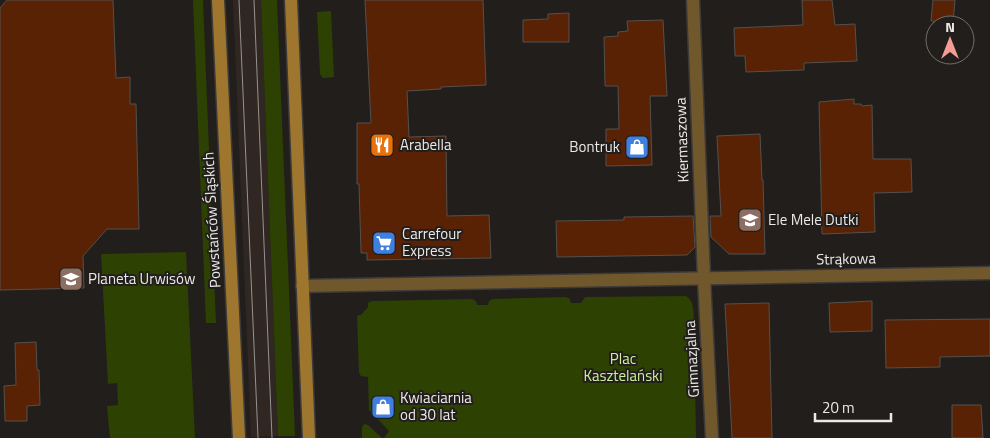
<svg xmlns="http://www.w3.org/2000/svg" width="990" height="438" viewBox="0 0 990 438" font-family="'Titillium Web',sans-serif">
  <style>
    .built { fill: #302723 }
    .green { fill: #2d4103 }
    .building { fill: #592204; stroke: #54504e }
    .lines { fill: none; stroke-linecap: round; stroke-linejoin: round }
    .minor-casing { stroke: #3d3a39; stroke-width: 15 }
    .tertiary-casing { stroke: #3d3a39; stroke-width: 15 }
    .secondary-casing { stroke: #3d3a39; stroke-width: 15 }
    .minor { stroke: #70572c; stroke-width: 12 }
    .tertiary { stroke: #70572c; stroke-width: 12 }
    .secondary { stroke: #9e762d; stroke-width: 12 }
    .tram { stroke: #959291; stroke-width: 1 }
    .labels { text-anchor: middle; stroke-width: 4; stroke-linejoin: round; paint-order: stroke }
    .street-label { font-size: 15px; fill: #ebe9e8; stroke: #211e1c }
    .poi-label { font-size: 15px; fill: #ebe9e8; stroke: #211e1c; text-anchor: start }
    .park-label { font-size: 15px; fill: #cbf098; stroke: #211e1c }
  </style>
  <rect width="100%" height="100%" fill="#211e1c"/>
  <path class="built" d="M233,0H261L278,436L251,437Z"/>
  <path class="green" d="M193,0H203L216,323H206Z
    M261,0H277L295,436H278Z
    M331,11L334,77L323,78L320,74L317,12Z
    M186,252L195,438H110L107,406L118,405L117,383L108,384L101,254Z
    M686,296C694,301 693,310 694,319L696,438H384L389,431L369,410L368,377L361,376L359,373L357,317L358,315H361L368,307V303L372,301L472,299L476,301L477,305H488L489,301L493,299L566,297L570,299L571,303H581L585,297Z
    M364,424L368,425L382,438H362V427Z"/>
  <path class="building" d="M7,0H113L116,78L130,77V104H136L139,229H107L83,256L84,288L0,290V8Z
    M365,0H483L486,85L441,87V89L407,91L409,137L446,136L447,216L489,215L491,258L367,260V253H361L359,184H357V123H371Z
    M802,0H832L835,25L855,24L857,61L804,63V70L746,72L745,56H735L734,28L803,25Z
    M933,0H955L953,23L931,21Z
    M569,13V42H523V20L548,19V14Z
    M663,20L667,96H650L652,165L606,166V129H619L618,86H605L604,37L618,36V32L628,31L627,21Z
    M854,99V104H861L862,106L872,105L873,159H911L912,192L874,193L875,232L822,234L819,102Z
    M760,134L762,180H763L765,254H729L711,237L710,216H721L717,136Z
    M693,216L695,247L687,255L557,257L556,221L624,220V217Z
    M872,301V331L830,332L829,303Z
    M769,303L772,438H732L725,304Z
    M990,319V356L940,357V367L886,368L885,320Z
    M36,342L37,370H39L40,405L27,406V421H5L4,386L16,385L15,343Z
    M952,405H981L983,438H952Z"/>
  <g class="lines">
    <g class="minor-casing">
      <path id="minor" d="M693,0L704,278L712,438"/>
    </g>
    <g class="tertiary-casing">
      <path id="tertiary" d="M302,286L990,273"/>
    </g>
    <g class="secondary-casing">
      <path id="secondary" d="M218,0L239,438
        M291,0L309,438"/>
    </g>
    <use href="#minor" class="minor"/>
    <use href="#tertiary" class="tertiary"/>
    <use href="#secondary" class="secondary"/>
    <path class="tram" d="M239,0L258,438
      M254,0L272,438"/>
  </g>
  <defs>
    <g id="restaurant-square" transform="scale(1.25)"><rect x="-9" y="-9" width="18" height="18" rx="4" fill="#e8710a" stroke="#211e1c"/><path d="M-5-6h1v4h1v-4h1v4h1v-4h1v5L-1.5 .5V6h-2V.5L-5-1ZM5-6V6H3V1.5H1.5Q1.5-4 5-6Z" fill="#fff"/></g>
    <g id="shop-square" transform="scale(1.25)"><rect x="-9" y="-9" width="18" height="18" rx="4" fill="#3f7fe0" stroke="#211e1c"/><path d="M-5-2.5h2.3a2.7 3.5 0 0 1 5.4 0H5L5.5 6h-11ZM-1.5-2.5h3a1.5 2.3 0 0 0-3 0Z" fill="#fff"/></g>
    <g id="school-square" transform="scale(1.25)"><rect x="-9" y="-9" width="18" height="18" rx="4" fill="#8d6e63" stroke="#211e1c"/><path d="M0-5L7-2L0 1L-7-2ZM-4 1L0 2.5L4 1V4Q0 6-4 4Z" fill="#fff"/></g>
    <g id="supermarket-square" transform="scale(1.25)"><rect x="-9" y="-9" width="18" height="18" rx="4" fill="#3f7fe0" stroke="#211e1c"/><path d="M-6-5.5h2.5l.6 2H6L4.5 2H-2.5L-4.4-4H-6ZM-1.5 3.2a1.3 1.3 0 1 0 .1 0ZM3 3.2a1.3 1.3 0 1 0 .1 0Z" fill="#fff"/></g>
  </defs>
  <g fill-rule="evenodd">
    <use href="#restaurant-square" x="382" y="145"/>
    <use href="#shop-square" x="637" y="147"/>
    <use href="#school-square" x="750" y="220"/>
    <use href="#supermarket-square" x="384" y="243"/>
    <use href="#school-square" x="71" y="279"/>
    <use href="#shop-square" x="383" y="407"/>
  </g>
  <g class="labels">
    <g class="street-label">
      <text transform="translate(682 140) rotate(-92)" y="5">Kiermaszowa</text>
      <text transform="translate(212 220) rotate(-93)" y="5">Powstańców Śląskich</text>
      <text transform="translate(846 259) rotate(-1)" y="5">Strąkowa</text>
      <text transform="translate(692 359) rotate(-93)" y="5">Gimnazjalna</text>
    </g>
    <g class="poi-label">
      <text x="400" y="150">Arabella</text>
      <text x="620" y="152" text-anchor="end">Bontruk</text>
      <text x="768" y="225">Ele Mele Dutki</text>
      <text x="402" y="239">Carrefour<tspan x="402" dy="17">Express</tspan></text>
      <text x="88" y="284">Planeta Urwisów</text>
      <text x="400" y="403">Kwiaciarnia<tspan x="400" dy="17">od 30 lat</tspan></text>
    </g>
    <g class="park-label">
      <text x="623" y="364">Plac<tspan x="623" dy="17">Kasztelański</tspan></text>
    </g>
  </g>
  <g transform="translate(950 40)"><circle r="24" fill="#211e1c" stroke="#726f6e"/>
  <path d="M0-4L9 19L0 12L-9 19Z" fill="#f59c95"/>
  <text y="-8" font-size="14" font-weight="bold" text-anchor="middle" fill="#ebe9e8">N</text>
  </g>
  <path d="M815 413v8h76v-8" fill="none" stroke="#ebe9e8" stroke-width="2.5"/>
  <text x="822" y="413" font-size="15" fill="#ebe9e8" stroke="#211e1c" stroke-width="4" paint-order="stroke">20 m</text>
</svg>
